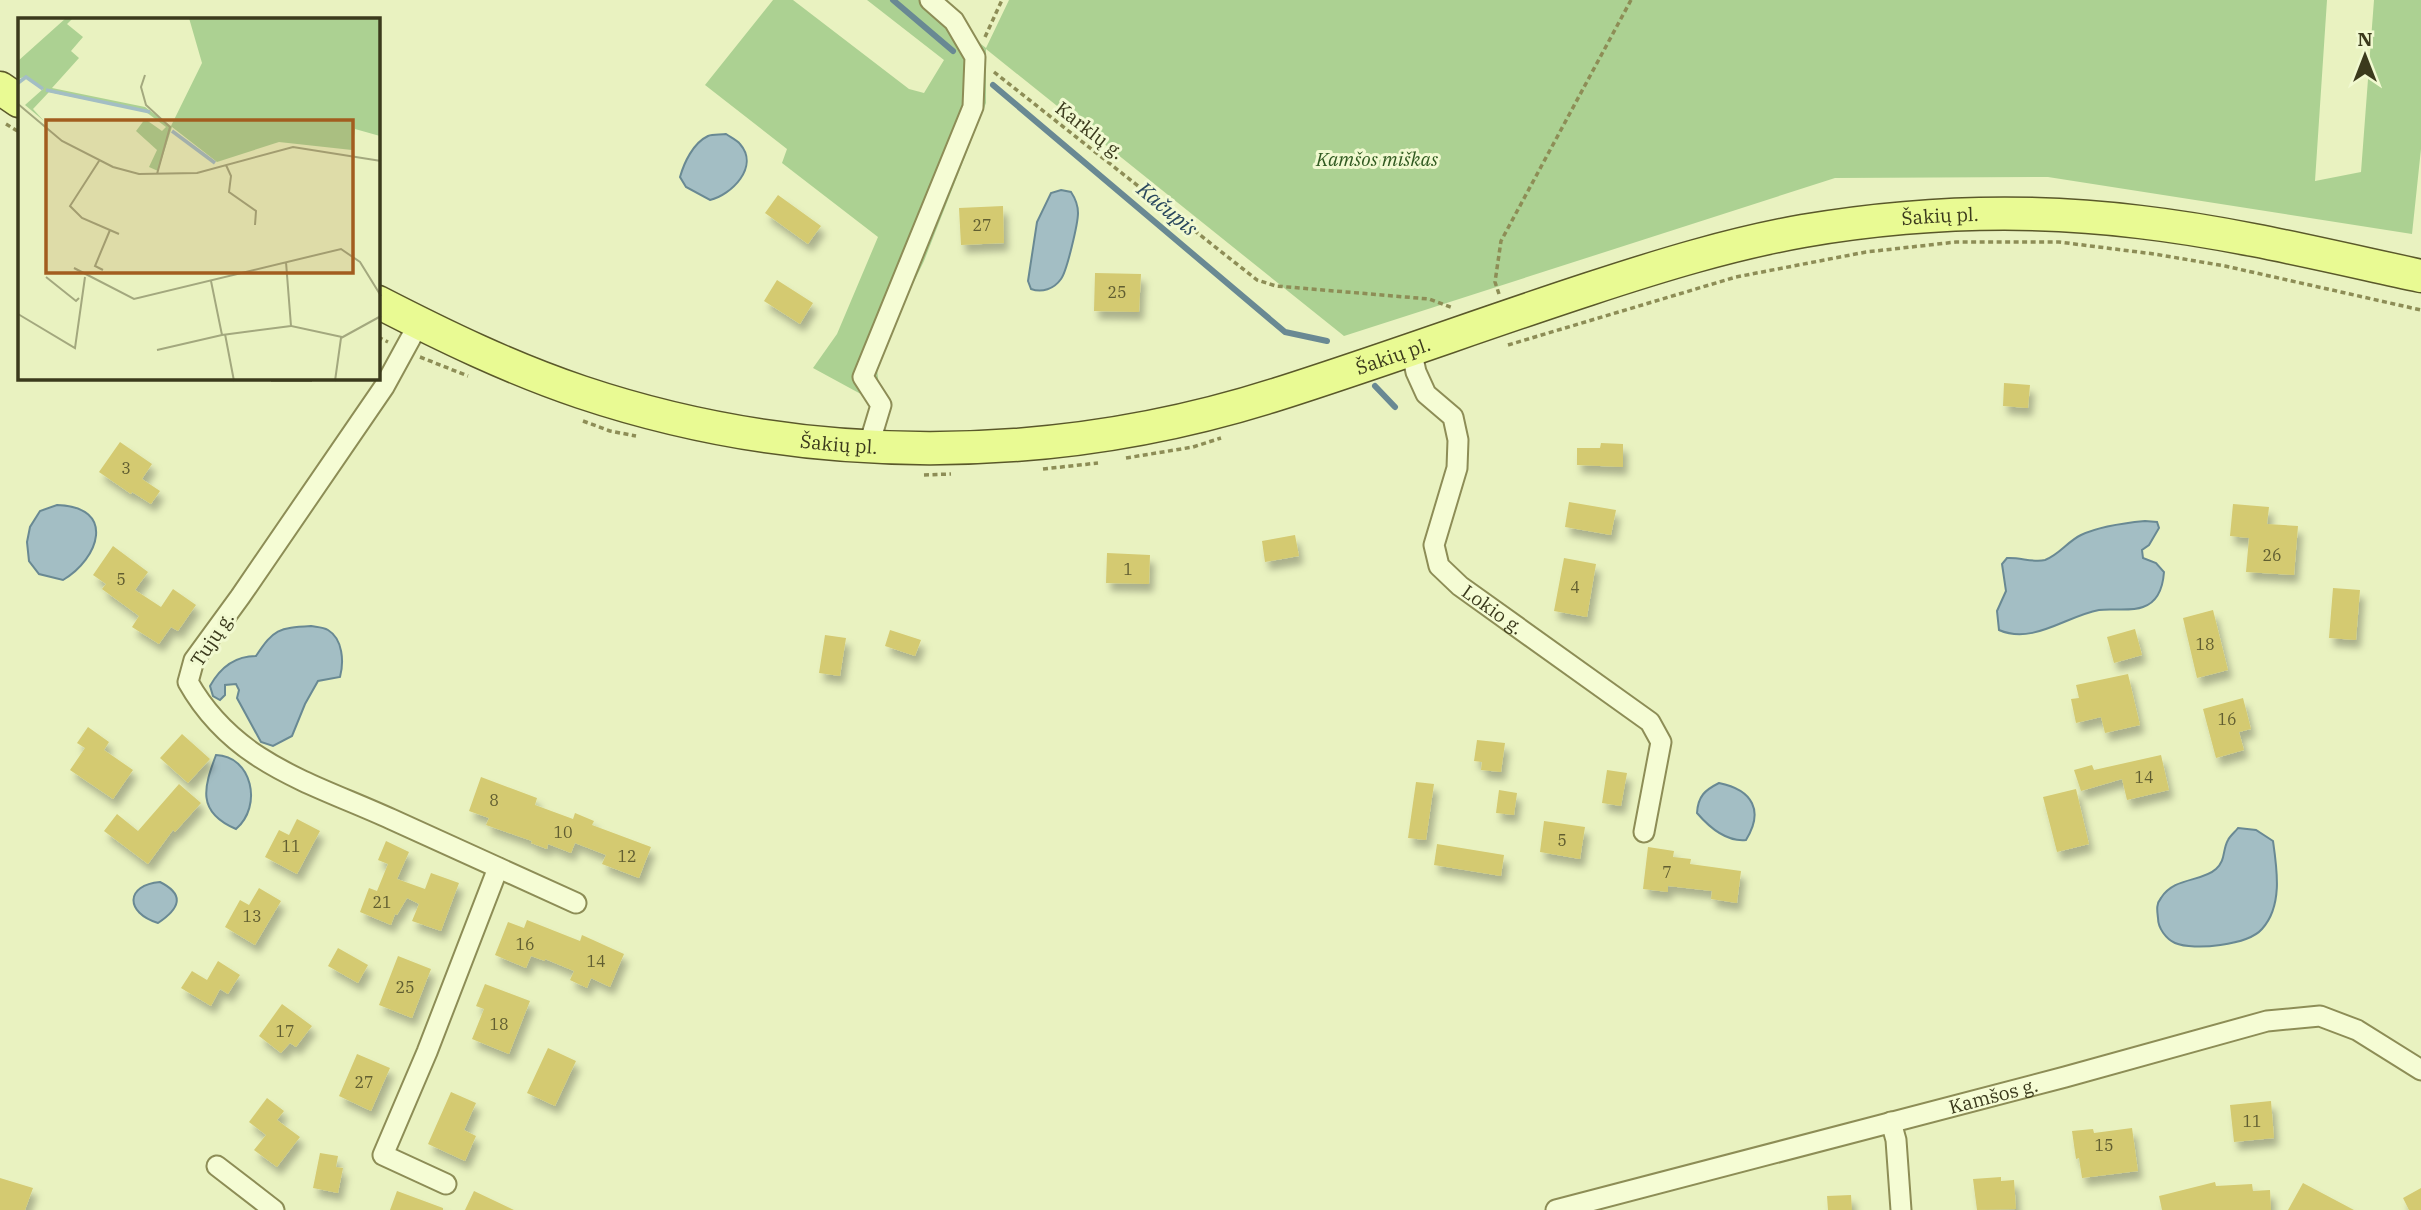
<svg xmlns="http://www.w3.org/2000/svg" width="2421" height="1210" viewBox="0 0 2421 1210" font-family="'IBM Plex Serif',serif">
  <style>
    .green { fill: #acd192 }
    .water { fill: #a3bec4; stroke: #698993; stroke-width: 2 }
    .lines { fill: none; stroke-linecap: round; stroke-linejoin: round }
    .stream { stroke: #698993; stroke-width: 6 }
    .building { fill: #d4ca71; filter: url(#shadow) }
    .street-casing { stroke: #8d8d56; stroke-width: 23 }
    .primary-casing { stroke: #5a582a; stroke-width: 35 }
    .path { stroke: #8d8d56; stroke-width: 3.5; stroke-dasharray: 5 3.5; stroke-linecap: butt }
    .street { stroke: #f5fcd4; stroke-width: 19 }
    .primary { stroke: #e9fa93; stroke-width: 32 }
    .labels { text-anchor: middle; stroke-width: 6; stroke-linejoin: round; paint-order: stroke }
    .number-label { font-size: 16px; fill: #615e31 }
    .street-label { font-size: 19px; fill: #3b3a1c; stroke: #f1f9d0 }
    .park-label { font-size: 19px; font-style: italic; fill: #305a20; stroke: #f1f9d0 }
    .water-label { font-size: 21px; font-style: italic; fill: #29475d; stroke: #f1f9d0 }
    .inset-river { fill: none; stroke: #a3bec4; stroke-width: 3.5 }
    .inset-road { fill: none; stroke: #a3a87e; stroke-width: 2 }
    .view { fill: #a25d1f; fill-opacity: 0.15; stroke: #a25d1f; stroke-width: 3.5 }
    .inset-edge { fill: none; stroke: #3b3a1c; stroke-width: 3.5 }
  </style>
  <defs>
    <filter id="shadow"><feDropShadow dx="4.5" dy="8" stdDeviation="3.5" flood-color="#0004"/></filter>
  </defs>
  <rect width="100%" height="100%" fill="#e9f2c0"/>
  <path class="green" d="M773,0H793L909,89L924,93L944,60L867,0H925L986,48L1009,0H2327L2315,181L2361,172L2374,0H2421V149L2412,234L2048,177L1835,178L1344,336L986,49V103L924,261L876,360L881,405L813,368L837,334L878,237L782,163L787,149L705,85Z"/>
  <path class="water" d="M726,134C730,137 737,140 740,144C760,167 731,195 710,200L686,187L680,177C684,163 693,143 708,136C713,134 721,135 726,134Z
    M1061,190L1071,192C1075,198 1078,205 1078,213C1078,223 1067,271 1061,279C1054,289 1042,293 1031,289L1028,281L1037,222L1051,193Z
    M57,505C117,507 99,559 63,580L39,574L29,561L27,542L30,527L40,511Z
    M2145,521L2157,522L2159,528L2149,545L2142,550L2143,558L2156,563L2164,572C2163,586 2158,602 2143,607C2130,612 2112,608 2099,610C2066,616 2033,645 1999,630L1997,611L2006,591L2002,564L2007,558C2020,557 2033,563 2045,560C2059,555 2068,541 2081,535C2100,526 2124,523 2145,521Z
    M311,626C315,627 323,627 328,630C343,639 344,662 340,677L318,681L305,704L292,736L273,746L261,742L237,698L239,690L236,684L225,685V695L220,700L213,696L210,686C220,668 235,656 256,656C274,629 278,628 311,626Z
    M216,755C252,756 263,806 236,829C196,812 204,787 216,755Z
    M1719,783C1753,790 1764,811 1746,840C1726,842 1709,827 1697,813C1698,796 1705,790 1719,783Z
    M2238,828L2256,830L2273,841C2277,869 2283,906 2262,929C2248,945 2194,951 2175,943C2166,939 2158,928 2158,918C2157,910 2156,904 2161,898C2174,877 2202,882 2216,869C2226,860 2222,851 2228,840C2230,836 2235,832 2238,828Z
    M160,882C186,895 179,909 158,923C125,913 125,885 160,882Z"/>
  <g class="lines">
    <path class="stream" d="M893,0L953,51
      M993,85L1285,332L1327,341
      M1375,386L1395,407"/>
  </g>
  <path class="building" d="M778,195L821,226L808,244L765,213Z
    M1003,206L1004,243L961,245L959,208Z
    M1095,273L1141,274L1139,312L1094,311Z
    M777,280L813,303L800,324L764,301Z
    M2004,383L2030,385L2028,408L2003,406Z
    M120,442L152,464L142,479L160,491L151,504L132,492L131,494L99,472Z
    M1601,443L1623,444V467L1577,465V448H1600Z
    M1569,502L1616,510L1611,535L1565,527Z
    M2233,504L2269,507L2267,524L2298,526L2294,575L2246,572L2249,538L2230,536Z
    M1295,535L1299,556L1265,562L1262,541Z
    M113,546L148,572L135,590L161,607L173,589L196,605L178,631L171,627L159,644L132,627L139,616L102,589L106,584L93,575Z
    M1107,553L1150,555L1149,584L1106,583Z
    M1564,558L1596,564L1587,617L1554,611Z
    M2333,588L2360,590L2356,640L2329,638Z
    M2213,610L2228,670L2197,678L2183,618Z
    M2135,629L2142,655L2114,663L2107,637Z
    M890,630L921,640L915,656L885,646Z
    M825,635L846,638L840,676L819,673Z
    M2128,674L2140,725L2105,733L2101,717L2076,723L2071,699L2079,698L2076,685Z
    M2243,698L2251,729L2239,732L2244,750L2216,758L2203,709Z
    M88,727L109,742L104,750L133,770L113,799L70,770L85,748L77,743Z
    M182,734L210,759L188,783L160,758Z
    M1477,740L1505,743L1501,772L1481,770L1482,762L1474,761Z
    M2161,755L2169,790L2127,800L2122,779L2081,791L2074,770L2092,765L2094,770Z
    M1607,770L1627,773L1621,806L1602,803Z
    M481,777L537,798L535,805L573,819L575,813L594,821L592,825L651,847L639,878L602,864L606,855L575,843L571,853L548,844L547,849L531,843L532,841L486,825L489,818L469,811Z
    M1416,782L1434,784L1426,840L1408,838Z
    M179,784L201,803L175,832L173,830L148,864L104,831L117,814L138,831Z
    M2076,789L2089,844L2057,852L2043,797Z
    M1499,790L1517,793L1514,815L1496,813Z
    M297,819L320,831L297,874L265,857L279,830L289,835Z
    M1544,821L1585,827L1580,859L1540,852Z
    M386,841L409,852L397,879L425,889L431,873L459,883L441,931L412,921L419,904L407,898L397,915L395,914L391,925L360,912L369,888L377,891L388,864L378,860Z
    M1437,844L1504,855L1501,876L1434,865Z
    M1648,847L1674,851L1673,857L1691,859L1690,864L1741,871L1737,903L1711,899L1712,891L1668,886V892L1643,889Z
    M259,888L281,901L255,945L225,927L240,900L249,905Z
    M527,920L580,941L582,935L624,954L610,987L591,978L587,988L570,980L574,971L545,959V961L531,956L526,968L495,955L508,922L524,928Z
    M338,948L368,965L358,983L328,966Z
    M398,956L431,969L412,1018L379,1005Z
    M218,961L240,975L228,994L220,989L211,1006L181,988L192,971L207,980Z
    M485,984L530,1001L509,1054L472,1039L484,1009L476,1006Z
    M282,1004L312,1026L296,1047L290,1043L281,1053L259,1036Z
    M548,1048L576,1061L555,1106L527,1093Z
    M357,1054L390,1068L371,1111L339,1096Z
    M451,1092L476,1103L464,1130L476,1136L465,1161L428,1144Z
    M267,1098L284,1111L277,1120L300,1137L277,1167L254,1150L266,1135L249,1122Z
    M2271,1101L2274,1138L2234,1142L2230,1105Z
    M2132,1128L2138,1171L2082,1178L2079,1158L2076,1159L2072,1131L2093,1129L2094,1133Z
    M320,1153L338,1156L336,1167L343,1168L338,1193L313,1188Z
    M2001,1177V1181L2014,1180L2016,1209L1977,1210L1973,1179Z
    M0,1178L33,1188L25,1210H0Z
    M2215,1182L2216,1186L2252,1184L2253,1191L2270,1190L2271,1210H2162L2159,1196Z
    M2303,1183L2354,1210H2288Z
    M2421,1188V1210H2409L2403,1198Z
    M397,1191L443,1208V1210H390Z
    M474,1191L514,1210H465Z
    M1851,1195L1852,1210H1828L1827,1196Z"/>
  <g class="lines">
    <g class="street-casing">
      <g id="street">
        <path d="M419,323L384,387L240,597L194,660L188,682C234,764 312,783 391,819C453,847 515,875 576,903"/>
        <path id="s1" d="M1411,349L1416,372L1426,394L1453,417L1458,440L1457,468L1434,545L1439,566L1460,586L1650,722L1661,742L1644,832"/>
        <path d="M868,448L881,405L863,377L973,107L975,57L954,21L930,0"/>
        <path d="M1891,1122L1896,1140L1901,1210"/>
        <path d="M217,1166L274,1210"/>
        <path d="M446,1184L383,1155L427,1052L498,868"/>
        <path id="s2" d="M1556,1210L2065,1077L2267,1021L2320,1016L2357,1030L2421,1070"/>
      </g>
    </g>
    <g class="primary-casing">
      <g id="primary">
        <path d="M0,88L19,101"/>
        <path id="s3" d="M378,302C444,336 510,368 581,392C805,467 1053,466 1278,394C1382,361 1485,323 1589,289C1659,266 1730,244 1803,231C1915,212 2028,208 2140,222C2235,233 2328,256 2421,276"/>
      </g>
    </g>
    <path class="path" d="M985,37L1002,0
      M994,72L1257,280L1276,286L1429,299L1453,308
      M6,124L19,132
      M1499,294L1495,282L1501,241L1631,0
      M378,337L388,342
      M1508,345L1736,277L1866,252L1956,242H2059L2154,254L2225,266L2421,310
      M420,357L468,376
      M583,421L610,431L636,436
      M1126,458L1193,447L1221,438
      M1043,469L1098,463
      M924,475L951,474"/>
    <use href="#street" class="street"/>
    <use href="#primary" class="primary"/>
  </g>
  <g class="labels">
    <g class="number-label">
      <text x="982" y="231">27</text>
      <text x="1117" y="298">25</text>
      <text x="126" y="474">3</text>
      <text x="2272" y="561">26</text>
      <text x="1128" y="575">1</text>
      <text x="121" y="585">5</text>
      <text x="1575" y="593">4</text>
      <text x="2205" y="650">18</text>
      <text x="2227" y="725">16</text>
      <text x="2144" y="783">14</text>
      <text x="494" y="806">8</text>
      <text x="563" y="838">10</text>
      <text x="1562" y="846">5</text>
      <text x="291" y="852">11</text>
      <text x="627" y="862">12</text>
      <text x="1667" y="878">7</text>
      <text x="382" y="908">21</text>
      <text x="252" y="922">13</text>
      <text x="525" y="950">16</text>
      <text x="596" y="967">14</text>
      <text x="405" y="993">25</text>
      <text x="499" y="1030">18</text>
      <text x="285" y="1037">17</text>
      <text x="364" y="1088">27</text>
      <text x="2252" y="1127">11</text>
      <text x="2104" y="1151">15</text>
    </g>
    <g class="street-label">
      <text transform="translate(1090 130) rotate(38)" y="7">Karklų g.</text>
      <text dy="7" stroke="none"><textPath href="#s3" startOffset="1619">Šakių pl.</textPath></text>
      <text dy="7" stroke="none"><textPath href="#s3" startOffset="1052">Šakių pl.</textPath></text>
      <text dy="7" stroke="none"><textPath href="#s3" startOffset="486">Šakių pl.</textPath></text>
      <text dy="7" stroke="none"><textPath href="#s1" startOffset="306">Lokio g.</textPath></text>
      <text transform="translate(212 639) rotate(-56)" y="7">Tujų g.</text>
      <text dy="7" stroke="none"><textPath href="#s2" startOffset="452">Kamšos g.</textPath></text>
    </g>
    <g class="park-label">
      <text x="1377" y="166">Kamšos miškas</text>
    </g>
    <g class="water-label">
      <text transform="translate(1167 209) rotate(40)" y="7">Kačupis</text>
    </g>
  </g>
  <g transform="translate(18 18)">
    <rect width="362" height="362" fill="#e9f2c0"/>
    <path d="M48,0H55L49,6L65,19L53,33L61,40L34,70L127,89L153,108L184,45L171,0H362V118L337,111L334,132L261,124L199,144L154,109L140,153L131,149L139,132L118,113L127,101L144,113L148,109L128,94L31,74L15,91L26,103L7,87L25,71L9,58L0,61V43Z" fill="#acd192"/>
    <path class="inset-river" d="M0,65L8,59L25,71M28,72L132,94M154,113L197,145"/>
    <path class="inset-road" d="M127,57L123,69L128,87L152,109L139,156M0,86L44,123L95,149L121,156L179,155L275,129L363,143M81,143L52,188L64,200L101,216M208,147L213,158L211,174L238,193L237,207M268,244L273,308L324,319M56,250L116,281L323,231L342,244L363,278M85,252L77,248L92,212M28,259L58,283L61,280M193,263L204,317M0,296L57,330L67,259M207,316L216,363M139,332L204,317L273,308M253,363H294M317,363L323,320L363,298"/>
    <path class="view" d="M28,102H335V255H28Z"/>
    <rect width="362" height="362" class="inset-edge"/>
  </g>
  <g transform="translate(2365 56)" stroke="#f1f9d0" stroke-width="5" paint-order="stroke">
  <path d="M0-5L12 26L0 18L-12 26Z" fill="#3b3a1c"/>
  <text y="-10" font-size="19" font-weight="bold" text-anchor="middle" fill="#3b3a1c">N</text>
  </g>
</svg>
